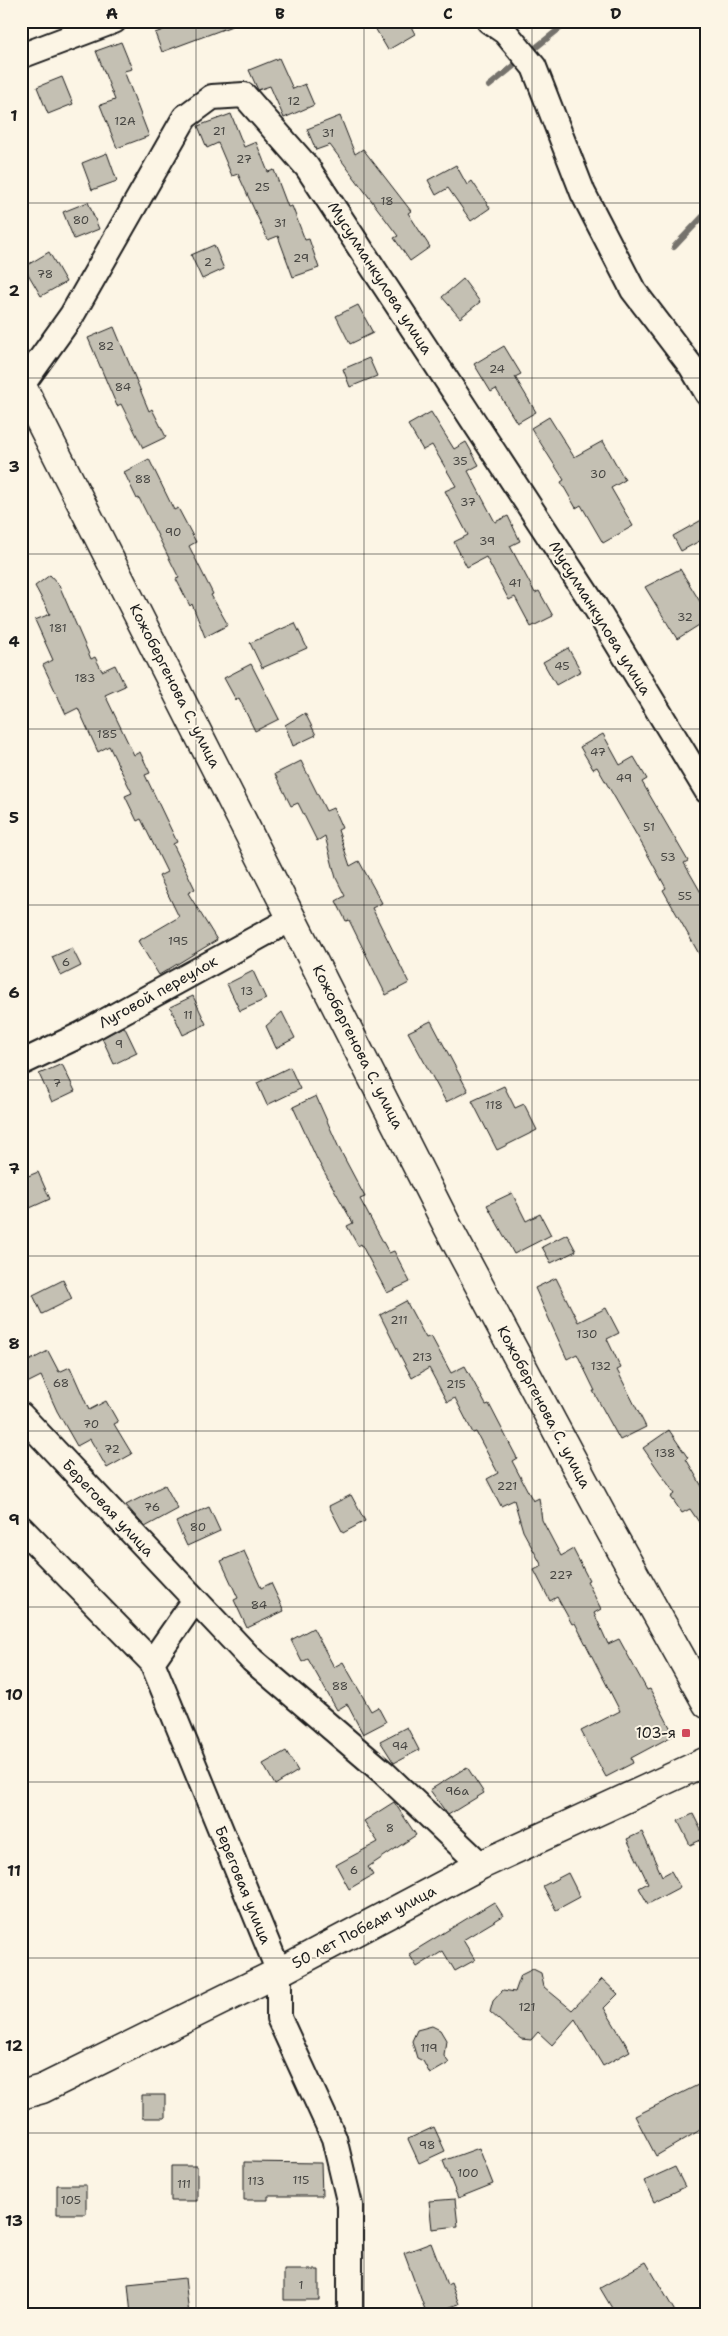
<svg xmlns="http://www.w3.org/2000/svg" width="728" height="2336" viewBox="0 0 728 2336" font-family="'Shantell Sans',sans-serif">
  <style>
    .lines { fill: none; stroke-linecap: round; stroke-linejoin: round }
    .stream { stroke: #75726c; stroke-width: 6 }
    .building { fill: #c4c0b3; stroke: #1c1c1c }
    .minor-casing { stroke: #1c1c1c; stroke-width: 28 }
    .secondary-casing { stroke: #1c1c1c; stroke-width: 31 }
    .minor { stroke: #fcf5e5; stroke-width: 24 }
    .secondary { stroke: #fcf5e5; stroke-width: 28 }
    .grid { fill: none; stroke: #1c1c1c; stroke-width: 1; stroke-opacity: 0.55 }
    .poi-dot { fill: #d1495b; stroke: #fcf5e5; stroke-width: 2 }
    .labels { text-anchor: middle; stroke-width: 4; stroke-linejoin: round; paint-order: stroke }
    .number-label { font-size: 12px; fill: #464542 }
    .street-label { font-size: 15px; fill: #1c1c1c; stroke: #fcf5e5 }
    .poi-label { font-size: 15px; fill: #1c1c1c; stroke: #fcf5e5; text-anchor: end }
    .neatline { fill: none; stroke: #1c1c1c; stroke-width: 2 }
    .grid-label { font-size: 16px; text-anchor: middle; font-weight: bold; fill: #1c1c1c }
  </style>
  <rect width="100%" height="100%" fill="#fcf5e5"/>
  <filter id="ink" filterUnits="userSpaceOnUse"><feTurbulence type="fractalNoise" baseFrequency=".02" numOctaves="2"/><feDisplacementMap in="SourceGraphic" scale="10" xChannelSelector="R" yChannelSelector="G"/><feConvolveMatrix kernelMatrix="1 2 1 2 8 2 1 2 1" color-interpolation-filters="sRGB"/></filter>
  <g filter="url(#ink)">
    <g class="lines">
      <path class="stream" d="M529,53L569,21
        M489,86L521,60
        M674,247L707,212"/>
    </g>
    <path class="building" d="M186,21H240V23L162,52L155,33Z
      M371,21H408L415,34L388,50Z
      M121,42L132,69L124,71L149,136L117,148L100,105L115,100L96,51Z
      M279,58L293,89L305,84L314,105L284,118L270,86L258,90L249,70Z
      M62,77L73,104L48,114L37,87Z
      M231,114L244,147L256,142L268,172L274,170L288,207L292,206L305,240L309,239L319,268L293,277L278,236L268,240L238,174L232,176L218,143L207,148L198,126Z
      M340,116L355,154L363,149L411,211L408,213L430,247L410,261L394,238L398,236L330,145L316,150L307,129Z
      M107,153L117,181L92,190L82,163Z
      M456,165L467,185L472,181L490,208L471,221L448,188L436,195L428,180Z
      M88,202L99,229L74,239L63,212Z
      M214,245L224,269L202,279L191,255Z
      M49,252L66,282L41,296L24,267Z
      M463,279L480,302L460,318L442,297Z
      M358,305L373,333L350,344L336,316Z
      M114,327L149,411L152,409L166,437L143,448L121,404L117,406L88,338Z
      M504,346L521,374L515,377L536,412L517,423L496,389L491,392L474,364Z
      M369,358L377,376L350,387L343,369Z
      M431,412L454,449L466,442L479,465L468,471L495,522L508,516L520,541L510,546L535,593L539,591L553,616L531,627L515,597L509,600L486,557L467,567L454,542L468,535L445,491L456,486L432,445L423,450L408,425Z
      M549,417L574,457L603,441L625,480L611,488L633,526L603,543L581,505L576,508L561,482L564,480L531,428Z
      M149,459L174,510L178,508L196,542L189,546L213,594L211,595L228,625L205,637L192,604L190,606L176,579L179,578L139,498L137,499L124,472Z
      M707,517V537L681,551L673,536Z
      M680,569L707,613V620L677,639L645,587Z
      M50,575L59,585L91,659L95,657L102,671L115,665L125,686L105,695L134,755L140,752L150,773L145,775L177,842L173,844L195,889L188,893L217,940L159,975L138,941L179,917L159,876L167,872L141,819L137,821L125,796L132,793L109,746L98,752L78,708L66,714L43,665L53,660L35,620L50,614L35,586Z
      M295,623L307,648L262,668L250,643Z
      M568,648L581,671L556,685L543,662Z
      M251,664L279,719L255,731L239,698L236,700L224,678Z
      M305,713L316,735L293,746L285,725Z
      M603,734L620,765L634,757L647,779L642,782L688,861L684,863L707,903V968L663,890L666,888L643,846L597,767L593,769L580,747Z
      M301,761L326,811L333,808L342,828L338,830L350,866L359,861L382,903L372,908L409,983L386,995L349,920L346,921L336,901L345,896L336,878L325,836L317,841L298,803L291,806L275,774Z
      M72,948L81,966L61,976L52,957Z
      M253,971L266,999L240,1011L227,984Z
      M193,996L206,1024L183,1035L170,1007Z
      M282,1012L295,1038L276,1048L266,1026Z
      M431,1021L468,1091L446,1102L408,1032Z
      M124,1026L137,1053L114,1064L102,1038Z
      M62,1064L75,1091L52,1102L39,1074Z
      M290,1067L300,1089L267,1105L257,1083Z
      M504,1086L515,1108L524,1104L537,1130L497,1150L472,1101Z
      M316,1096L339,1148L365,1197L360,1199L389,1253L394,1251L410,1282L387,1293L361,1244L358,1246L347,1226L353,1223L317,1159L293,1107Z
      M38,1172L50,1199L21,1212V1179Z
      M512,1193L526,1221L540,1214L551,1235L514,1254L487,1205Z
      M567,1234L576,1251L551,1263L542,1247Z
      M556,1278L578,1322L606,1308L619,1333L607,1339L621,1368L617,1370L646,1427L620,1440L593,1391H595L577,1354L567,1359L535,1288Z
      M63,1280L72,1299L42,1314L33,1295Z
      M406,1301L426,1338L431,1336L451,1373L465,1366L486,1405L489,1404L517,1458L512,1461L533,1501L539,1498L542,1520L561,1556L573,1549L589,1580L587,1581L601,1609L594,1613L608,1644L619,1639L647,1690L650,1689L674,1735L631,1758L633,1763L606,1777L581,1731L620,1711L575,1623L572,1624L557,1597L550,1601L534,1570L542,1566L523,1531L514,1500L501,1506L487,1479L498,1473L476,1432L473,1433L455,1398L447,1402L429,1368L412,1378L399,1353L380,1315Z
      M48,1351L59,1372L70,1367L89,1410L106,1401L118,1422L114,1424L132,1454L107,1468L90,1439L77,1446L57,1411L41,1376L21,1386V1365Z
      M669,1430L688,1458L686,1459L707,1495V1534L690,1509L682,1513L671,1497L675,1494L643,1448Z
      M165,1485L178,1509L145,1527L126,1505Z
      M351,1495L365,1521L343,1533L329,1506Z
      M209,1507L220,1531L187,1546L176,1522Z
      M244,1551L261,1588L271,1583L284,1611L247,1628L234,1600L238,1598L221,1561Z
      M313,1628L334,1667L343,1662L371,1711L378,1707L386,1722L363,1734L347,1704L337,1710L308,1659L302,1662L291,1640Z
      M407,1727L419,1750L394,1763L380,1741Z
      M286,1751L298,1771L275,1785L263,1764Z
      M467,1767L484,1793L448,1815L430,1790Z
      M394,1802L416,1835L368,1867L373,1875L349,1889L336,1865L378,1842L364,1821Z
      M693,1814L705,1838L690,1845L678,1821Z
      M642,1832L662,1876L671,1871L680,1887L648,1904L639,1888L648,1883L627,1839Z
      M568,1873L580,1897L556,1910L543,1886Z
      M494,1902L503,1916L463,1940L475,1960L455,1971L443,1951L417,1967L409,1954Z
      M533,1969L541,1973L544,1987L572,2010L602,1979L618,1994L604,2008L630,2051L603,2066L575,2019L552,2045L538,2032L531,2040L521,2039L516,2035L490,2012L493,2001L503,1990L515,1992L521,1975Z
      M432,2026L440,2030L446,2040L444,2056L449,2063L430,2074L423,2061L417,2058L412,2041L417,2030Z
      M702,2083L707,2092V2126L656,2156L635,2116Z
      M142,2095H165V2118H142Z
      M434,2127L445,2151L419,2163L408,2139Z
      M479,2148L493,2184L458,2198L443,2161Z
      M244,2162L321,2163L322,2196H268V2200H244Z
      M171,2166H197V2201H171Z
      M675,2167L685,2187L654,2202L644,2181Z
      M57,2185H86V2214H57Z
      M455,2199L458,2226L432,2229L429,2201Z
      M431,2243L447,2285L451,2283L459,2304L427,2315L404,2253Z
      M646,2262L677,2315H616L600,2288Z
      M284,2270H319V2300H284Z
      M185,2278L189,2315H131L128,2284Z"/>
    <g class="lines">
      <g class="minor-casing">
        <path id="minor" d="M489,21L505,32L534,67L583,193L633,290L691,366L707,393
          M21,56L114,21
          M22,385L72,315L185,117L212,97L244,95L307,167L594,605L707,791
          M21,1063L80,1035L293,918
          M21,1415L252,1660L383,1772L481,1865
          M21,1528L152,1662
          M195,1600L152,1662L279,1972V2018L334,2138L350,2205V2315"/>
      </g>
      <g class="secondary-casing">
        <path id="secondary" d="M21,384L449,1229L611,1532L707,1704
          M21,2095L42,2089L279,1972L481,1865L707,1761"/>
      </g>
      <use href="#minor" class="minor"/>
      <use href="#secondary" class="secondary"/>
    </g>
  </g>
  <path class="grid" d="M196,21V2315M364,21V2315M532,21V2315M21,203H707M21,378H707M21,554H707M21,729H707M21,905H707M21,1080H707M21,1256H707M21,1431H707M21,1607H707M21,1782H707M21,1958H707M21,2133H707"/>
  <rect class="poi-dot" x="681" y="1728" width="10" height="10" rx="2.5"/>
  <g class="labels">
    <g class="number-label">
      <text x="294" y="105">12</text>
      <text x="125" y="125">12А</text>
      <text x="219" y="135">21</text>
      <text x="328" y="137">31</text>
      <text x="244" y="163">27</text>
      <text x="262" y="191">25</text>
      <text x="387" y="205">18</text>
      <text x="81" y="224">80</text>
      <text x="280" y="227">31</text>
      <text x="301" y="262">29</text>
      <text x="208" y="266">2</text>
      <text x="45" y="278">78</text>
      <text x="106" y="350">82</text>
      <text x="497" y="373">24</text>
      <text x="123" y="391">84</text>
      <text x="460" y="465">35</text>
      <text x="598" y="478">30</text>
      <text x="143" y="483">88</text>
      <text x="468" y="506">37</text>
      <text x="173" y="536">90</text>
      <text x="487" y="545">39</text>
      <text x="515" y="587">41</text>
      <text x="685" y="621">32</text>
      <text x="58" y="632">181</text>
      <text x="562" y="670">45</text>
      <text x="85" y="682">183</text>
      <text x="107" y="738">185</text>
      <text x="598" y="756">47</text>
      <text x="624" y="782">49</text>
      <text x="649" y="831">51</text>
      <text x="668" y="861">53</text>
      <text x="685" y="900">55</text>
      <text x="178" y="945">195</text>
      <text x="66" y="966">6</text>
      <text x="247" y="995">13</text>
      <text x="188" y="1019">11</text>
      <text x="119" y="1048">9</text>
      <text x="57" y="1087">7</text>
      <text x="494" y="1109">118</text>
      <text x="399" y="1324">211</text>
      <text x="587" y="1338">130</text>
      <text x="422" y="1361">213</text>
      <text x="601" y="1370">132</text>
      <text x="61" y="1387">68</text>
      <text x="456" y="1388">215</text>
      <text x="91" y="1428">70</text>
      <text x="112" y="1453">72</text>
      <text x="665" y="1457">138</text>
      <text x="507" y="1490">221</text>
      <text x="152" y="1511">76</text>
      <text x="198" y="1531">80</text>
      <text x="561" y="1579">227</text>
      <text x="259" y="1609">84</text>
      <text x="340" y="1690">88</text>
      <text x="400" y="1750">94</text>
      <text x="457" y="1795">96а</text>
      <text x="390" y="1832">8</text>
      <text x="354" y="1874">6</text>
      <text x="527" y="2011">121</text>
      <text x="429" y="2052">119</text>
      <text x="427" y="2149">98</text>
      <text x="468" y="2177">100</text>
      <text x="301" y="2184">115</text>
      <text x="256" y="2185">113</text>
      <text x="184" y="2188">111</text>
      <text x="71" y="2204">105</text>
      <text x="301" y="2289">1</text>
    </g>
    <g class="street-label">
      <text transform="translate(380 278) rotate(57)" y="5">Мусулманкулова улица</text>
      <text transform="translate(600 618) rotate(58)" y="5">Мусулманкулова улица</text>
      <text transform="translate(175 686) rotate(63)" y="5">Кожобергенова С. улица</text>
      <text transform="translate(158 992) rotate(-29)" y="5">Луговой переулок</text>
      <text transform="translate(358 1047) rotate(63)" y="5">Кожобергенова С. улица</text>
      <text transform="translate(544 1407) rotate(62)" y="5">Кожобергенова С. улица</text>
      <text transform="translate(108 1508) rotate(47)" y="5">Береговая улица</text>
      <text transform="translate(243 1885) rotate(68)" y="5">Береговая улица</text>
      <text transform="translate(364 1927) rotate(-28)" y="5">50 лет Победы улица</text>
    </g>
    <g class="poi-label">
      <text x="676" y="1738">103-я</text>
    </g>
  </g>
  <rect width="728" height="2336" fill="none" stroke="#fcf5e5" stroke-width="55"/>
  <rect x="28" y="28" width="672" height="2280" class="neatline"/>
  <g class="grid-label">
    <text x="112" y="19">A</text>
    <text x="280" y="19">B</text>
    <text x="448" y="19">C</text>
    <text x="616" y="19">D</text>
    <text x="14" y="121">1</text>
    <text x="14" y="296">2</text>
    <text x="14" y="472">3</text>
    <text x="14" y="647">4</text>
    <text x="14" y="823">5</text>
    <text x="14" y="998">6</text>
    <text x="14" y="1174">7</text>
    <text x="14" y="1349">8</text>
    <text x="14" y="1525">9</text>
    <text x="14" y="1700">10</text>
    <text x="14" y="1876">11</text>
    <text x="14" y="2051">12</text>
    <text x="14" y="2226">13</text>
  </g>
</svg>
